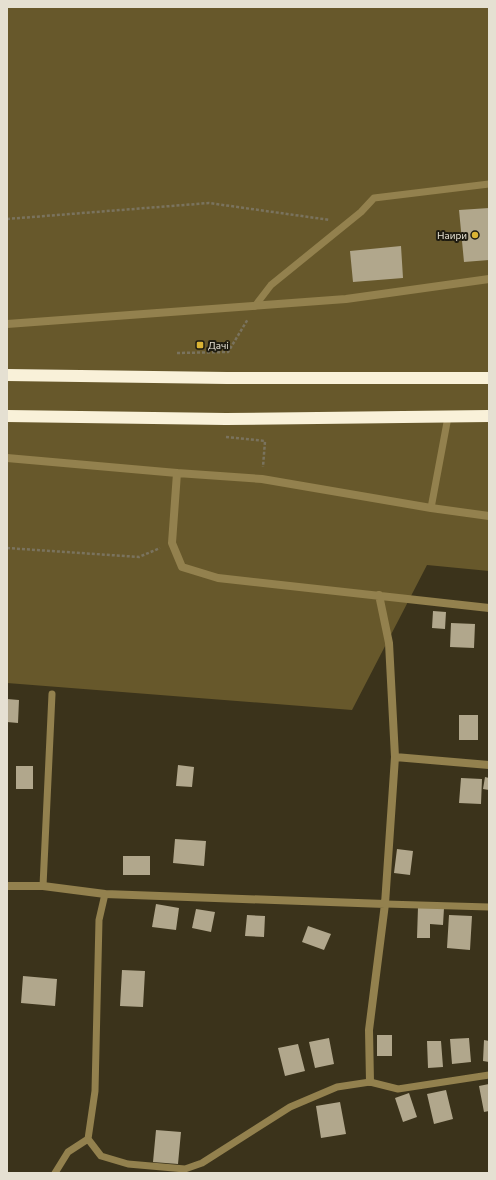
<svg xmlns="http://www.w3.org/2000/svg" width="496" height="1180" viewBox="0 0 496 1180" font-family="Commissioner,sans-serif">
  <style>
    .green { fill: #67582b }
    .building { fill: #b1a78c }
    .lines { fill: none; stroke-linecap: round; stroke-linejoin: round }
    .path { stroke: #7a735e; stroke-width: 2.5; stroke-dasharray: 3 2; stroke-linecap: butt }
    .lane { stroke: #93814e; stroke-width: 7 }
    .street { stroke: #93814e; stroke-width: 8 }
    .highway { stroke: #f9f1d9; stroke-width: 12 }
    .poi-dot { fill: #dab334; stroke: #1e1b10; stroke-width: 1.5 }
    .labels { text-anchor: middle; stroke-width: 4; stroke-linejoin: round; paint-order: stroke }
    .poi-label { font-size: 10px; fill: #e5e0d2; stroke: #1e1b10; text-anchor: end }
  </style>
  <rect width="100%" height="100%" fill="#3b331b"/>
  <path class="green" d="M7,7H489V571L427,565L352,710L7,683Z"/>
  <path class="building" d="M489,208V260L464,262L459,210Z
    M401,246L403,278L353,282L350,251Z
    M433,611L446,612L445,629L432,628Z
    M451,623L475,624L474,648L450,647Z
    M7,699L19,700L18,723L7,722Z
    M459,715H478V740H459Z
    M178,765L194,767L192,787L176,786Z
    M16,766H33V789H16Z
    M485,777L489,778V790L483,789Z
    M461,778L482,779L481,804L459,803Z
    M175,839L206,841L204,866L173,863Z
    M397,849L413,851L410,875L394,873Z
    M123,856H150V875H123Z
    M156,904L179,908L176,930L152,927Z
    M418,907L444,908L443,925L430,924V938H417Z
    M196,909L215,912L211,932L192,928Z
    M247,915L265,916L264,937L245,936Z
    M449,915L472,916L470,950L447,948Z
    M308,926L331,934L324,950L302,942Z
    M122,970L145,971L143,1007L120,1006Z
    M23,976L57,979L55,1006L21,1003Z
    M377,1035H392V1056H377Z
    M329,1038L334,1064L315,1068L309,1042Z
    M469,1038L471,1062L452,1064L450,1039Z
    M484,1040L489,1041V1062L483,1061Z
    M427,1041H441L443,1067L428,1068Z
    M298,1044L305,1071L285,1076L278,1048Z
    M489,1084V1111L484,1112L479,1086Z
    M446,1090L453,1119L434,1124L427,1094Z
    M409,1093L417,1117L403,1122L395,1098Z
    M340,1102L346,1134L321,1138L316,1106Z
    M156,1130L181,1132L178,1164L153,1162Z"/>
  <g class="lines">
    <path class="path" d="M7,219L209,203L330,220
      M177,353L228,352L248,319
      M226,437L265,441L263,467
      M7,548L139,557L160,548"/>
    <path class="lane" d="M255,306L271,285L361,212L374,198L489,184
      M431,508L448,417
      M43,886L52,694
      M385,904L489,907
      M88,1139L95,1091L99,920L105,894
      M55,1173L68,1152L88,1139L101,1156L128,1164L185,1169L202,1163L290,1107L337,1087L370,1082L398,1089L489,1075"/>
    <path class="street" d="M7,324L346,299L489,279
      M7,458L177,473
      M489,516L431,508L262,479L177,473L172,543L182,567L218,578L489,608
      M395,757L489,765
      M7,886H43L105,894L385,904
      M370,1082L369,1030L385,904L395,757L389,643L379,595"/>
    <path class="highway" d="M7,375L227,378H489
      M7,416L226,419L489,416"/>
  </g>
  <g class="poi-dot">
    <circle cx="475" cy="235" r="4"/>
    <rect x="196" y="341" width="8" height="8" rx="2"/>
  </g>
  <g class="labels">
    <g class="poi-label">
      <text x="467" y="239">Наири</text>
      <text x="208" y="349" text-anchor="start">Дачі</text>
    </g>
  </g>
  <rect width="496" height="1180" fill="none" stroke="#e5e0d2" stroke-width="16"/>
</svg>
